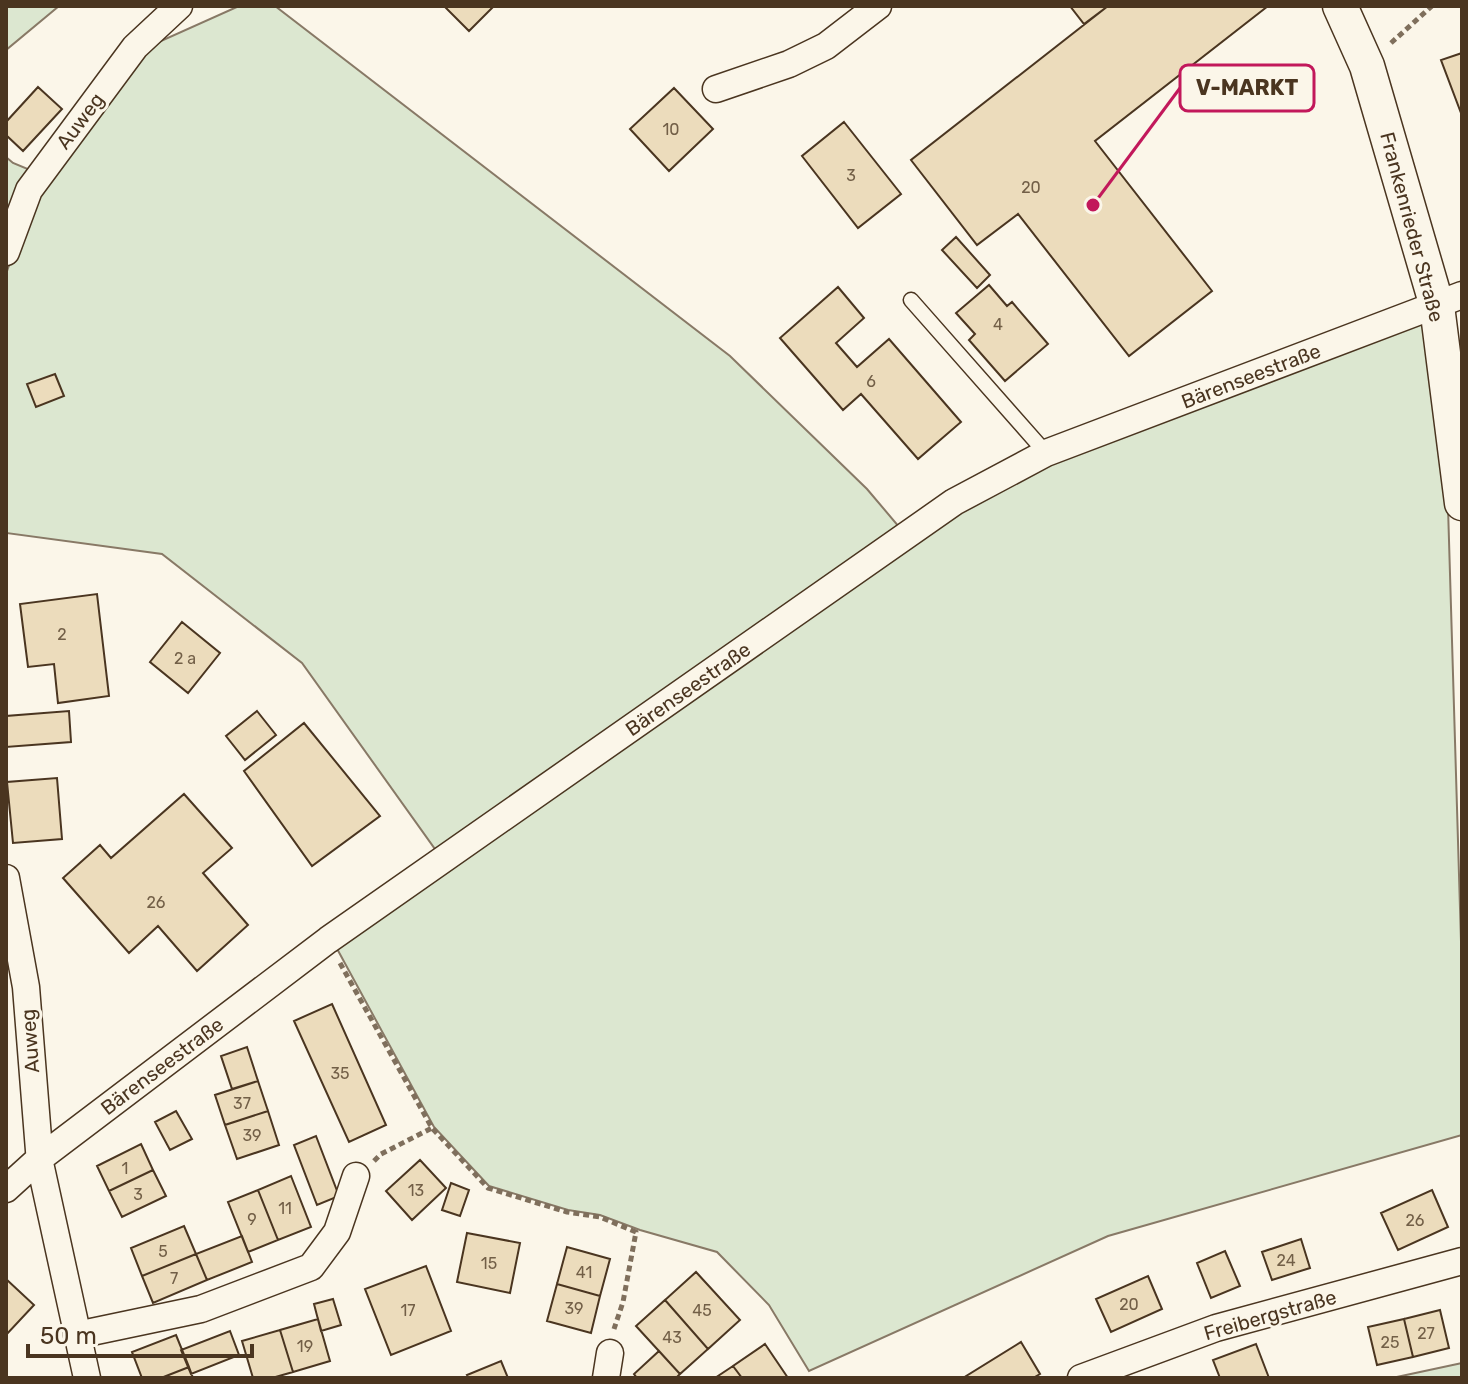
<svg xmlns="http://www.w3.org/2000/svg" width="1468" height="1384" viewBox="0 0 1468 1384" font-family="Rubik,sans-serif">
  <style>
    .green { fill: #dce7d0; stroke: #887966; stroke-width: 2 }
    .building { fill: #ecdcbc; stroke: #4a3520; stroke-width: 2 }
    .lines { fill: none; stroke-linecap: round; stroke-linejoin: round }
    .service-casing { stroke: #4a3520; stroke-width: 17 }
    .minor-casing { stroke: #4a3520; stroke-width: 29 }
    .tertiary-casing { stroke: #4a3520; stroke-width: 37 }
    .path { stroke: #7f6f5c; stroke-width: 5; stroke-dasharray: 6 4; stroke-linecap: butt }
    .service { stroke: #fbf6e9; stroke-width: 14 }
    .minor { stroke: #fbf6e9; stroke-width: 26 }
    .tertiary { stroke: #fbf6e9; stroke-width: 34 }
    .labels { text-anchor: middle; stroke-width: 6; stroke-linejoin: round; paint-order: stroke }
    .number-label { font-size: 16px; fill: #725f47 }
    .street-label { font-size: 20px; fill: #4a3520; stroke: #fbf6e9 }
    .leader { fill: none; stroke: #c2185b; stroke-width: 3 }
    .callout-dot { fill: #c2185b; stroke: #fbf6e9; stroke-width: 3 }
    .callout { fill: #fbf6e9; stroke: #c2185b; stroke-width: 3 }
    .callout-label { font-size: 22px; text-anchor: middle; font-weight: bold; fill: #4a3520 }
  </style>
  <rect width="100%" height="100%" fill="#fbf6e9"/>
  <path class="green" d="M6,6H59L6,50Z
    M239,6H275L730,356L867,489L900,528L440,856L302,663L162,554L6,533V274L34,192L143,49Z
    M6,157L13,163L35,172L6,239Z
    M1426,315L1448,507L1462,975V1135L1108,1236L809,1371L769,1305L717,1252L640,1230L600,1215L568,1210L489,1186L434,1127L335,945L959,512L1051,463Z
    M1462,1363V1378H1392Z"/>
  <path class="building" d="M444,6H494L469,31Z
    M1070,6H1108L1084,24Z
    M1108,6H1268L1095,141L1212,291L1129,356L1018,214L977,245L911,160Z
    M1462,53V113H1461L1441,60Z
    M38,87L62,109L23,151L6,135V122Z
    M674,88L713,129L669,171L630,129Z
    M844,122L901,194L858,228L802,156Z
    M956,237L990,275L977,288L942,250Z
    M989,285L1007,306L1012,302L1048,344L1005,381L969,340L975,334L956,313Z
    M838,287L864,318L836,343L857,367L889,339L961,422L918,459L861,394L843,410L780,338Z
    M55,374L64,396L36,407L27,384Z
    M97,594L109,696L58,703L54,664L28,667L20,604Z
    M182,622L220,653L188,693L150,662Z
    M69,711L71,742L6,747V716Z
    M257,711L276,735L245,760L226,736Z
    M304,723L380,816L312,866L244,771Z
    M57,778L62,839L13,843L7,782Z
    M184,794L232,848L203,873L248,925L197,971L158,926L129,953L63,878L100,845L111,858Z
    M332,1004L386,1125L349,1142L294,1021Z
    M247,1047L258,1081L232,1089L221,1056Z
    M258,1081L268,1111L225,1125L215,1095Z
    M176,1111L192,1139L170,1150L155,1122Z
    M268,1111L279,1145L237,1159L225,1125Z
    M316,1136L339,1196L317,1205L294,1145Z
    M141,1144L153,1170L109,1191L97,1166Z
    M420,1160L446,1188L412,1220L386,1191Z
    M153,1170L166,1196L122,1217L109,1191Z
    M291,1176L311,1227L278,1240L258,1190Z
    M451,1183L469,1190L460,1216L442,1210Z
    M258,1190L278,1240L248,1252L228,1202Z
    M1432,1190L1448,1227L1398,1250L1381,1213Z
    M184,1226L196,1254L142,1276L131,1248Z
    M467,1233L520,1243L510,1293L457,1282Z
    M242,1236L252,1262L207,1280L196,1254Z
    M1301,1239L1310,1268L1272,1280L1262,1252Z
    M567,1247L610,1259L600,1296L557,1284Z
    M1225,1251L1240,1286L1211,1298L1197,1263Z
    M196,1254L207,1280L153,1303L142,1276Z
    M426,1266L451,1331L391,1355L365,1289Z
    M696,1272L740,1320L708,1349L665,1300Z
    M1148,1276L1162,1309L1111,1332L1096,1299Z
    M6,1279L34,1305L6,1335Z
    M557,1284L600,1296L591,1333L547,1321Z
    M333,1299L341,1325L321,1331L314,1304Z
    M665,1300L708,1349L680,1374L636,1326Z
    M1440,1310L1449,1348L1413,1357L1404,1319Z
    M318,1319L330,1361L293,1372L280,1330Z
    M1404,1319L1413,1357L1377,1365L1368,1327Z
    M280,1330L293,1372L272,1378H253L242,1341Z
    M230,1331L239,1355L191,1374L181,1350Z
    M176,1335L189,1367L161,1378H142L132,1352Z
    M1021,1342L1040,1374L1033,1378H963Z
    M765,1344L788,1378H742L733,1366Z
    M1256,1344L1269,1378H1220L1213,1360Z
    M659,1351L680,1374L676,1378H637L634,1374Z
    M501,1361L508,1378H469L467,1375Z
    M733,1366L742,1378H715Z
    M189,1367L193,1378H161Z"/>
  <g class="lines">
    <g class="service-casing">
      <path id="service" d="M911,300L1046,453"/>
    </g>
    <g class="minor-casing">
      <path id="minor" d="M716,89L789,64L826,46L878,6
        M6,252L29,190L135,47L179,6
        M6,878L26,987L40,1163L87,1378
        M6,1189L39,1159L328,940L954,502L1046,453L1462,295
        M77,1335L201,1309L311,1267L337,1232L356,1176
        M606,1378L610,1353
        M1081,1378L1216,1328L1462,1261"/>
    </g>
    <g class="tertiary-casing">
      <path id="tertiary" d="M1340,6L1367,66L1437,306L1462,503"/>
    </g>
    <path class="path" d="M1391,43L1432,6
      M340,963L432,1128L488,1188L567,1212L600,1217L636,1232L623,1302L614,1329
      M374,1161L381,1154L432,1128"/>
    <use href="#service" class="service"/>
    <use href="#minor" class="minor"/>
    <use href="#tertiary" class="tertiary"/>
  </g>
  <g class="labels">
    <g class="number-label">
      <text x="671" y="135">10</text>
      <text x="851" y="181">3</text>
      <text x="1031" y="193">20</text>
      <text x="998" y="330">4</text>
      <text x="871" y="387">6</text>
      <text x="62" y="640">2</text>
      <text x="185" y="664">2 a</text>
      <text x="156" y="908">26</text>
      <text x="340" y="1079">35</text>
      <text x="242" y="1109">37</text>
      <text x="252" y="1141">39</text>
      <text x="125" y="1174">1</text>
      <text x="416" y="1196">13</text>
      <text x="138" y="1200">3</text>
      <text x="285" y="1214">11</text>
      <text x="252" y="1225">9</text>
      <text x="1415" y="1226">26</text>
      <text x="163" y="1257">5</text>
      <text x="1286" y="1266">24</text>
      <text x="489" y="1269">15</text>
      <text x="584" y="1278">41</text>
      <text x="174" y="1284">7</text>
      <text x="1129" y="1310">20</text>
      <text x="574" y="1314">39</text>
      <text x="408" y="1316">17</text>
      <text x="702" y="1316">45</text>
      <text x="1426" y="1339">27</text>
      <text x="672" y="1343">43</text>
      <text x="1390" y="1348">25</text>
      <text x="305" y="1352">19</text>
    </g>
    <g class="street-label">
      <text transform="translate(80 121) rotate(-53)" y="7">Auweg</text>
      <text transform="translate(1412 227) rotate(75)" y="7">Frankenrieder Straße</text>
      <text transform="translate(1251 376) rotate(-21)" y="7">Bärenseestraße</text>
      <text transform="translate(688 689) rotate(-35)" y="7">Bärenseestraße</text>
      <text transform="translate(30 1041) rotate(-94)" y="7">Auweg</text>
      <text transform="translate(162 1066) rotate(-37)" y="7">Bärenseestraße</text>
      <text transform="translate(1270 1315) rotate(-16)" y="7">Freibergstraße</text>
    </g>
  </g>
  <path class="leader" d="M1093 205L1180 88"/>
  <circle class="callout-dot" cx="1093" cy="205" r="8"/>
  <rect class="callout" x="1180" y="65" width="134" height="46" rx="8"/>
  <g class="callout-label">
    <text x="1247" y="95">V-MARKT</text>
  </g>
  <rect width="1468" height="1384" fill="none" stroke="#4a3520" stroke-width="16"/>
  <path d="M28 1344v12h224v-12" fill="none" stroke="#4a3520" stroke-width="4"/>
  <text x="40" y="1344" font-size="24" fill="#4a3520" stroke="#fbf6e9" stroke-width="6" paint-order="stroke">50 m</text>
</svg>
